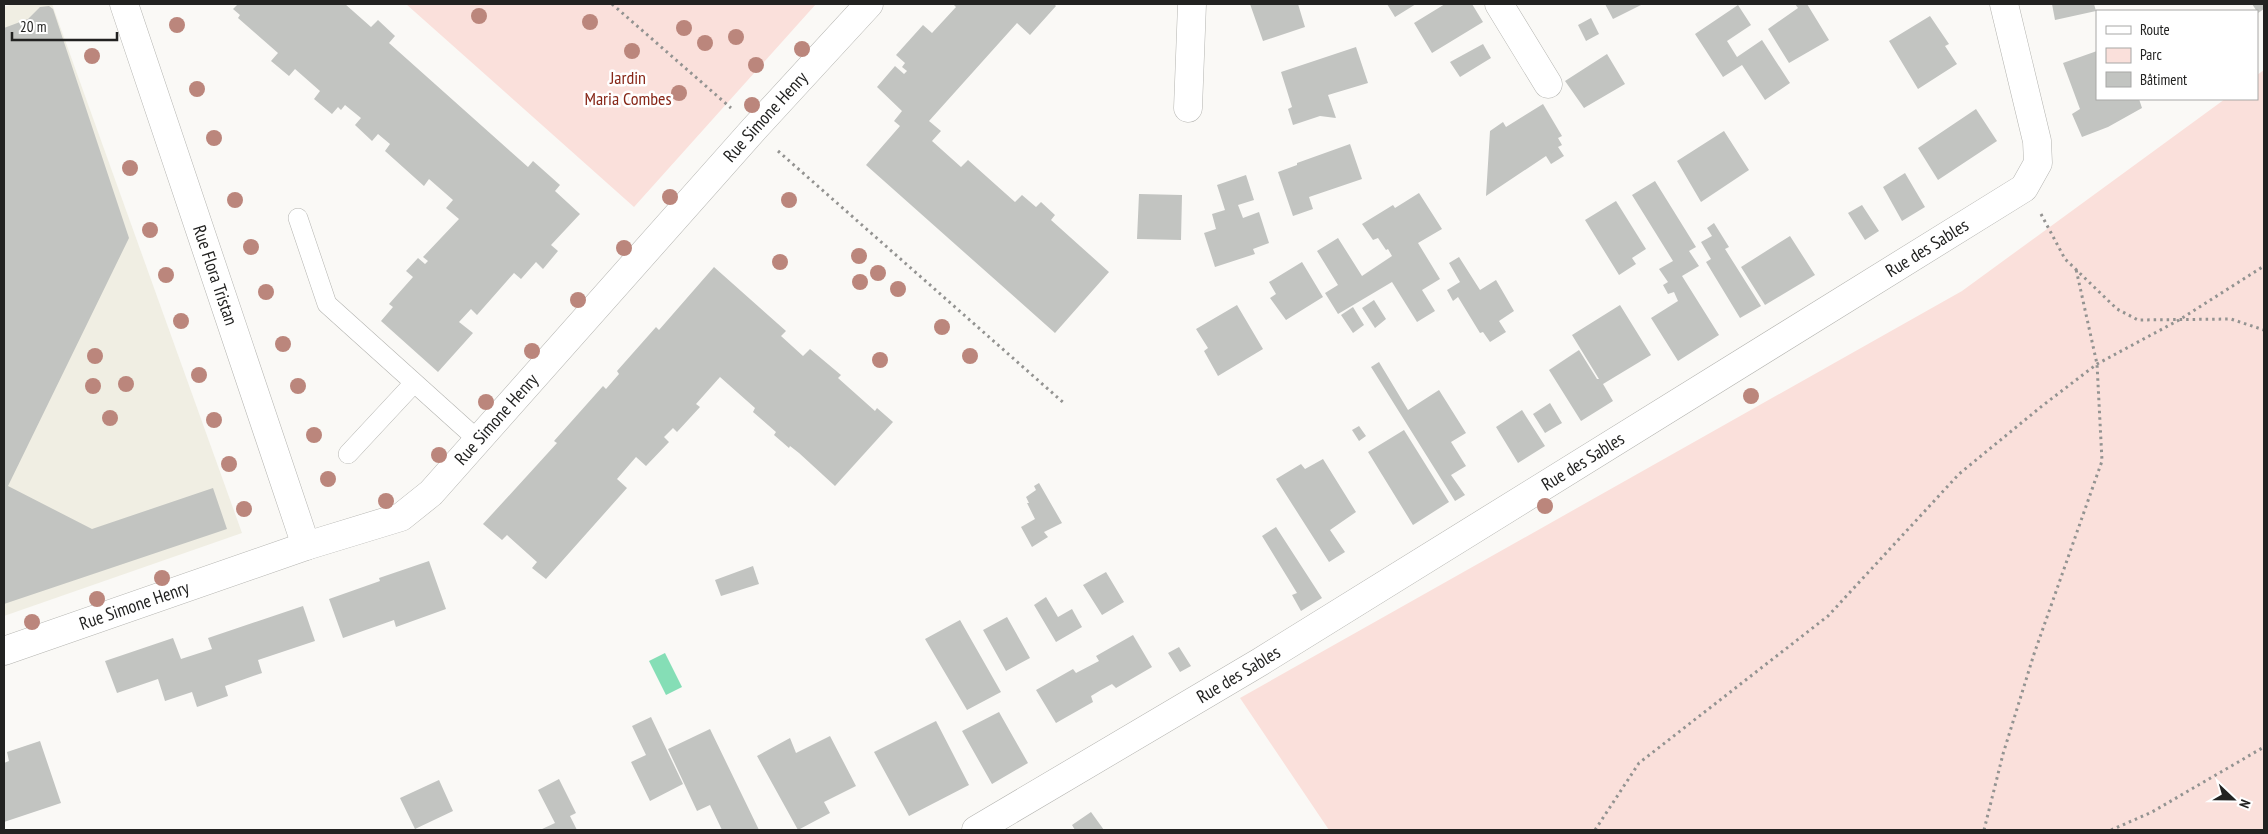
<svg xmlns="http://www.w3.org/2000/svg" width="2268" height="834" viewBox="0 0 2268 834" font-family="'PT Sans Narrow',sans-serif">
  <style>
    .built { fill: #f0eee3 }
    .green { fill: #fae0db }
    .water { fill: #85deb6 }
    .building { fill: #c2c4c1 }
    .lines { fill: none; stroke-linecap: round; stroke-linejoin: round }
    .lane-casing { stroke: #b4b4b0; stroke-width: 20 }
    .street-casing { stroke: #b4b4b0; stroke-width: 29 }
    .path { stroke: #939391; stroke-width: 3; stroke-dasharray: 2.5 4; stroke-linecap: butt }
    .lane { stroke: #fff; stroke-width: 19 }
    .street { stroke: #fff; stroke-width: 28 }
    .tree { fill: #bb867c }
    .labels { text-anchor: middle; stroke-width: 5; stroke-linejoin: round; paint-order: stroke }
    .park-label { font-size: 18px; fill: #872718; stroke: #fff }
    .street-label { font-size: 18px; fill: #222221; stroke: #fff }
  </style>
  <rect width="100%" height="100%" fill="#faf9f6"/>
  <path class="built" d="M13,4H52L242,533L4,616V7Z"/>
  <path class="green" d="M406,4H816L634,207Z
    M2264,70V830H1329L1240,698L1962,291L2225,99H2257V75Z"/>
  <path class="water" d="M665,653L682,687L666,695L649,661Z"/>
  <path class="building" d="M238,4H345L371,27L378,20L395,36L389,43L528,167L533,161L560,185L555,191L580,214L551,245L558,251L543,269L536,262L521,279L514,273L477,315L471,309L459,322L473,333L438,372L381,321L393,307L389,304L413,277L406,271L418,258L425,264L428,261L423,257L459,219L446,208L453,200L429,179L424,186L385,151L390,144L378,134L372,141L355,125L361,118L345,105L341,110L338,107L332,114L314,99L320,91L295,69L289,76L271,61L278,53L238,18L240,15L233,9Z
    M953,4H1054L1056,6L1030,35L1017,23L929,121L941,131L932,141L961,167L968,160L1015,202L1022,195L1036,207L1041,202L1055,215L1051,220L1109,272L1055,333L866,165L900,126L894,121L902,111L877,87L895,66L904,74L907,71L902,67L905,63L896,55L923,25L932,33L956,7Z
    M1250,4H1298L1305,27L1263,41Z
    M1387,4H1416L1395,17Z
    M1445,4H1472L1483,22L1432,53L1414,23Z
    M1605,4H1643L1613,19Z
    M1795,4H1807L1829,40L1789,63L1768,29L1798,8Z
    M2052,4H2094L2096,11L2055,20Z
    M2252,4H2264V9L2258,13Z
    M1738,5L1751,25L1727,41L1737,57L1762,40L1790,83L1765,100L1742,65L1723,77L1695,34Z
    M49,6L53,9L129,238L8,486L92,529L213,488L227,529L4,604V28L28,19L40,7Z
    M1930,16L1949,44L1945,46L1957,64L1918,89L1889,41Z
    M1591,18L1599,34L1586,41L1578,25Z
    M1483,44L1491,58L1460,77L1450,62Z
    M1356,47L1368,83L1328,95L1336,118L1320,116L1293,125L1288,109L1292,107L1281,72Z
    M2097,51V99H2139L2142,108L2108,127L2082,137L2072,114L2080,109L2063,63Z
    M1607,54L1625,84L1584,108L1565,81Z
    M1543,104L1562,136L1558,138L1562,145L1558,147L1564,156L1551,164L1546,156L1486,196L1490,131L1503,122L1506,127Z
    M1976,109L1997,141L1938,180L1918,148Z
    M1724,131L1749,170L1701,202L1677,161Z
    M1350,144L1362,179L1309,197L1313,209L1293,216L1278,172L1297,165V163Z
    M1905,173L1925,207L1902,221L1883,187Z
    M1246,175L1254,200L1238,205L1243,218L1259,212L1269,243L1253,249L1255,254L1215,267L1204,233L1216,229L1212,214L1225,210L1217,185Z
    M1655,181L1696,247L1689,251L1699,266L1682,276L1719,335L1678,361L1651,318L1678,301L1674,292L1668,294L1663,285L1668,282L1659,269L1673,261L1632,195Z
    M1419,193L1442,229L1418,243L1440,279L1422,290L1435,311L1417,322L1392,282L1338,314L1325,293L1338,285L1317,251L1338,238L1362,276L1392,256L1388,249L1386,250L1378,238L1373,240L1362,224L1393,205L1395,208Z
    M1139,194L1182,195L1181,240L1137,239Z
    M1616,201L1646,249L1632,258L1636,264L1619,275L1585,220Z
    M1862,205L1879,231L1865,240L1848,213Z
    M1714,223L1729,247L1725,249L1761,306L1740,318L1706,262L1711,259L1701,242L1712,236L1707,228Z
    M1790,236L1815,275L1765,305L1741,267Z
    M1459,257L1480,290L1496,280L1514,311L1499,321L1506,332L1490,342L1483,332L1480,333L1458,297L1453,301L1447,290L1460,282L1449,263Z
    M1302,262L1323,297L1286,320L1270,298L1276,294L1269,282Z
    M714,267L786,331L781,336L803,356L810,349L841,375L838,378L875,411L877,408L893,422L835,486L799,453L790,446L789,448L774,435L776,432L753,412L755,408L720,377L696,404L700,407L677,432L673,428L664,437L669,442L646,466L636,457L617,479L627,488L546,579L532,568L537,562L507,535L502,540L483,524L557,443L554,441L603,386L606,389L619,374L617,371L656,327L659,330Z
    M1374,300L1386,319L1375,328L1362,308Z
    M1237,305L1263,349L1218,376L1204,351L1208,348L1196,329Z
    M1620,305L1651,355L1603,384L1613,401L1581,421L1549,370L1579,350L1597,379H1599L1572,335Z
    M1353,307L1364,325L1353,333L1341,315Z
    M1379,362L1408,410L1439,390L1466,433L1451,442L1466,466L1451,475L1465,495L1455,501L1371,367Z
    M1550,403L1562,423L1545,433L1533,414Z
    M1522,410L1545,446L1518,463L1496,427Z
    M1359,426L1366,436L1359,441L1352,430Z
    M1404,430L1449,502L1413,525L1368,452Z
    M1323,459L1356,512L1330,530L1345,552L1329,562L1276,479L1301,464L1305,469Z
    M1039,483L1062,523L1044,532L1048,537L1032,547L1021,527L1035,519L1027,503H1029L1026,497L1036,490L1034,486Z
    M1276,527L1322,598L1301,611L1292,595L1297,593L1262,536Z
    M429,561L446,609L396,627L394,620L343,638L329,599L380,581L379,578Z
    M753,566L759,584L721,596L715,580Z
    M1106,572L1124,602L1102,615L1083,585Z
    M1046,597L1058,617L1072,609L1082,627L1056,642L1034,605Z
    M303,606L315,641L258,660L262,673L225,686L228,696L197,707L192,692L165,701L158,679L117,693L105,661L173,638L181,659L212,649L208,638Z
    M1007,617L1030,658L1006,671L983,630Z
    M960,620L1001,692L967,710L925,639Z
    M1133,635L1152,667L1116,688L1112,684L1101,690L1091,696L1093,702L1056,723L1036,690L1073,669L1076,673L1099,661L1096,656Z
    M1179,647L1191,666L1180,672L1168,653Z
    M999,712L1028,763L992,784L962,731Z
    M651,717L683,784L650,801L631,762L646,755L632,726Z
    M936,721L969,785L909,816L874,752Z
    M710,729L759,830H722L710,805L697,811L668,749Z
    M830,736L856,786L824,802L830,813L798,830L757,756L790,738L796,753Z
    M40,741L61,803L4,822V763L9,761L7,752Z
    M559,779L576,813L570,816L577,830H540L555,823L538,790Z
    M439,780L453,811L415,829L400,798Z
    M1091,812L1104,830H1075L1072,825Z"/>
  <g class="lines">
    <g class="lane-casing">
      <path id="lane" d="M298,218L327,304L478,440
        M348,454L414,383"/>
    </g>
    <g class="street-casing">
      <g id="street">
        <path id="s1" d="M124,4L306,546"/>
        <path d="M1499,4L1548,84"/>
        <path d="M1188,108L1192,4"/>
        <path id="s2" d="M4,651L306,546L401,517L431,493L754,129L869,4"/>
        <path id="s3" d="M976,830L1260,662L2024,188L2038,163L2037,141L2004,4"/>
      </g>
    </g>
    <path class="path" d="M612,4L731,108
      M778,151L1065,404
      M2041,214L2065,259L2117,309L2138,320L2231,319L2264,330
      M1595,830L1639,763L1828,616L1959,474L2042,406L2097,364L2179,320L2264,266
      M1984,830L2003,754L2034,654L2102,461L2097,364L2076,269
      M2111,830L2152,812L2264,747"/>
    <use href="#lane" class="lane"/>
    <use href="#street" class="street"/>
  </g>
  <g class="tree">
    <circle cx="479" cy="16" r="8"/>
    <circle cx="590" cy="22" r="8"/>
    <circle cx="177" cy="25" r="8"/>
    <circle cx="684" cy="28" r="8"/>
    <circle cx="736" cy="37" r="8"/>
    <circle cx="705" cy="43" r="8"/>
    <circle cx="802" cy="49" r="8"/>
    <circle cx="632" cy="51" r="8"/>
    <circle cx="92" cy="56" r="8"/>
    <circle cx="756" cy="65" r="8"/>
    <circle cx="197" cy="89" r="8"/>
    <circle cx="679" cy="93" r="8"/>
    <circle cx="752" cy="105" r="8"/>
    <circle cx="214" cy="138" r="8"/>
    <circle cx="130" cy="168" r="8"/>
    <circle cx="670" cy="197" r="8"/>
    <circle cx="235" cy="200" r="8"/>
    <circle cx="789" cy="200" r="8"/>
    <circle cx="150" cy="230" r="8"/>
    <circle cx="251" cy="247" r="8"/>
    <circle cx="624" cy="248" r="8"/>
    <circle cx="859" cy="256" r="8"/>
    <circle cx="780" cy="262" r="8"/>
    <circle cx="878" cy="273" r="8"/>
    <circle cx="166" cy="275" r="8"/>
    <circle cx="860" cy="282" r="8"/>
    <circle cx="898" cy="289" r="8"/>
    <circle cx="266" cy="292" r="8"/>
    <circle cx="578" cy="300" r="8"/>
    <circle cx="181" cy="321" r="8"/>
    <circle cx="942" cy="327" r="8"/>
    <circle cx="283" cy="344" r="8"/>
    <circle cx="532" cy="351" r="8"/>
    <circle cx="95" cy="356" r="8"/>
    <circle cx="970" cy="356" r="8"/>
    <circle cx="880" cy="360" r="8"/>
    <circle cx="199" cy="375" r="8"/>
    <circle cx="126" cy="384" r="8"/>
    <circle cx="93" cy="386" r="8"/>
    <circle cx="298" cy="386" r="8"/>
    <circle cx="1751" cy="396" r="8"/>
    <circle cx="486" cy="402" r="8"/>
    <circle cx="110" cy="418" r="8"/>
    <circle cx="214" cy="420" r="8"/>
    <circle cx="314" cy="435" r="8"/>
    <circle cx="439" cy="455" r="8"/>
    <circle cx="229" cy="464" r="8"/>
    <circle cx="328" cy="479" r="8"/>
    <circle cx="386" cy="501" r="8"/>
    <circle cx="1545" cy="506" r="8"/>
    <circle cx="244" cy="509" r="8"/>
    <circle cx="162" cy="578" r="8"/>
    <circle cx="97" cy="599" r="8"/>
    <circle cx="32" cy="622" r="8"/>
  </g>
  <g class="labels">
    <g class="park-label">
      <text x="628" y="84">Jardin<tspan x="628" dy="21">Maria Combes</tspan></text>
    </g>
    <g class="street-label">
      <text dy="6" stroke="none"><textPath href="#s2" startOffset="961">Rue Simone Henry</textPath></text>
      <text dy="6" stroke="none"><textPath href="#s3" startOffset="1115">Rue des Sables</textPath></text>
      <text dy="6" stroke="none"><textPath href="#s1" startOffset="286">Rue Flora Tristan</textPath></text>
      <text dy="6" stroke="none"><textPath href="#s2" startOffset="556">Rue Simone Henry</textPath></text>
      <text dy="6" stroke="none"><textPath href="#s3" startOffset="710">Rue des Sables</textPath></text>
      <text dy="6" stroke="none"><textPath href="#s2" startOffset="138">Rue Simone Henry</textPath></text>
      <text dy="6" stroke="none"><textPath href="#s3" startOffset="305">Rue des Sables</textPath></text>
    </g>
  </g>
  <rect width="2268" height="834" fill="none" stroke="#222221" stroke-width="10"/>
  <rect x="2096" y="10" width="162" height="90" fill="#ffffff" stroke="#a7a7a6"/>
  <rect x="2106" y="26" width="25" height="8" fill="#ffffff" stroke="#a7a7a6"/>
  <text x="2140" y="35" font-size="15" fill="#222221">Route</text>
  <rect x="2106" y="48" width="25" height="15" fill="#fae0db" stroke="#a7a7a6"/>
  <text x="2140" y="60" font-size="15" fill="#222221">Parc</text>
  <rect x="2106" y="72" width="25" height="15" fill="#c2c4c1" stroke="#a7a7a6"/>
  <text x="2140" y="85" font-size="15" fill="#222221">Bâtiment</text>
  <g transform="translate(2233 799) rotate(112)" stroke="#ffffff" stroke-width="4" paint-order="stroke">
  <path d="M0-4L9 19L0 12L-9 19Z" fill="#222221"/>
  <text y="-8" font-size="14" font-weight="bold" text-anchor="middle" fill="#222221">N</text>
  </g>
  <path d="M12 32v8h105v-8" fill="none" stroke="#222221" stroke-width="2.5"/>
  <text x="20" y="32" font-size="15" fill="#222221" stroke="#ffffff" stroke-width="4" paint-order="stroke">20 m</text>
</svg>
